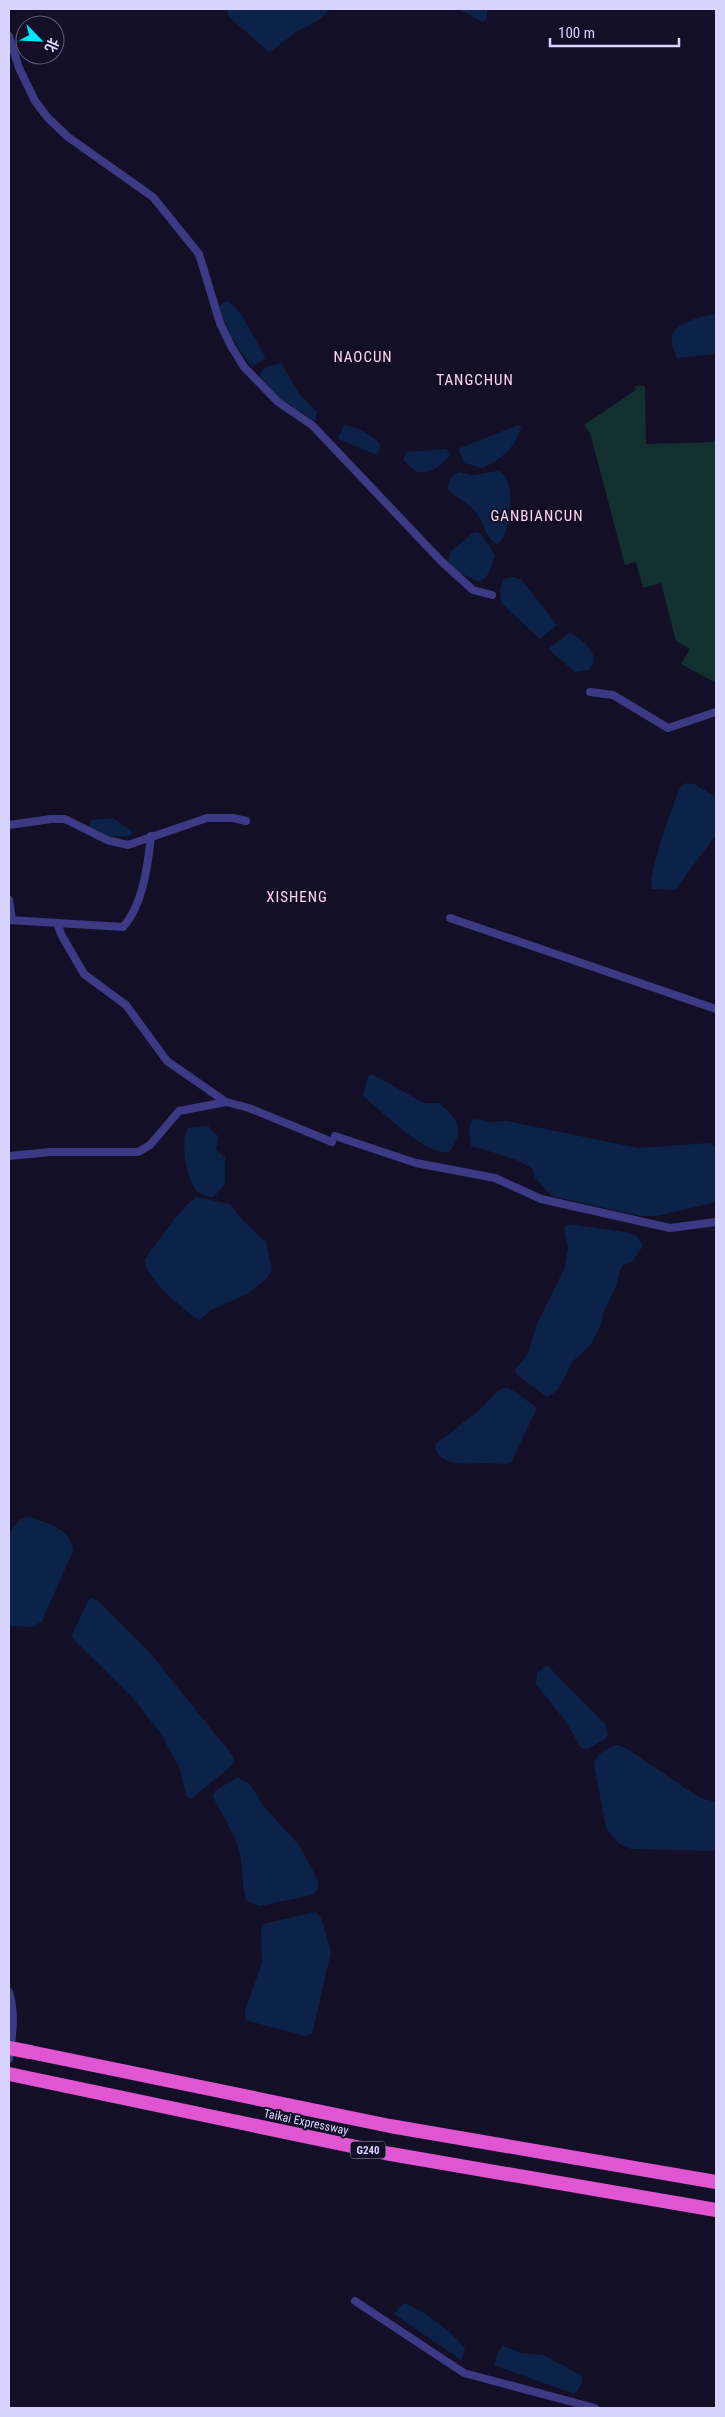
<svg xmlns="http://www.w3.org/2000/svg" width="725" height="2417" viewBox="0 0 725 2417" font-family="'Roboto Condensed','Noto Sans SC',sans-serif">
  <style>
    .green { fill: #12302f }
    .water { fill: #0c2248 }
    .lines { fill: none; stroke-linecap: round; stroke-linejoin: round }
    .minor { stroke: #3d3a85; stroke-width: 8 }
    .trunk { stroke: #e055d1; stroke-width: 14 }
    .trunk-bridge { stroke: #e055d1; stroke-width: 14 }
    .labels { text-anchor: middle; stroke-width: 4; stroke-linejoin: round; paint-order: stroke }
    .shield { fill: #130f26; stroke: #9e99be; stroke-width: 1 }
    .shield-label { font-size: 11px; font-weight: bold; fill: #d9d4ff }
    .street-label { font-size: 12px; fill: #d9d4ff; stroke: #130f26 }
    .quarter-label { font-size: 15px; letter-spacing: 1px; fill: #ffd6f0; stroke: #130f26 }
  </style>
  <rect width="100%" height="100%" fill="#130f26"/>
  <path class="green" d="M634,386H645L646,444L716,442V683L681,664L690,649L676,641L661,583L643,588L636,562L625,565L590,433L584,425L636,390Z"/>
  <path class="water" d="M227,9H331L317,21L298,31L271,51H268L229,17Z
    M458,9H487V18L483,22Z
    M226,301C239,303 258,346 266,358L252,367C237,348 226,329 219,306Z
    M716,314V354L677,358C675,351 670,344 672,336C675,322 704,316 716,314Z
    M277,364H282L300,395L317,412L315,421L278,397L260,377L261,371L268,366Z
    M344,425C350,424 377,437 380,444C381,446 380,449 379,452L374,454L341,440L338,438Z
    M518,425L521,427C518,446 499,460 483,468L464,463L459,451L460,448Z
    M446,449L451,454C441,466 430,476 415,471L403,460L406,452Z
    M499,471C517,478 512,537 497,544C484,537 484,521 475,511C467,502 454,497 447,488L451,478L458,472L472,475Z
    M474,532L480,533L495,555C492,565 490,577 479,582L458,572L448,563L450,552Z
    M513,577L522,580L557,625L540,639L502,604C499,596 500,587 503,579Z
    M570,632C582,640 604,655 588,670L575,672L548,649Z
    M686,783L694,784L716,797V835L675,890L652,889C646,877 673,807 679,789Z
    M113,818L132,831L131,836H107L89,827L92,820Z
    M372,1074L424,1103H439C457,1118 466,1129 449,1152C426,1157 381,1110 363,1096L368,1076Z
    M477,1119L489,1122L507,1121L638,1148L709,1143L716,1147V1202L657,1216H640L552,1196L535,1178L533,1169C513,1156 493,1153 471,1146L469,1129L472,1120Z
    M208,1126L218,1136L216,1150L225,1157V1185L213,1197C209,1197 202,1195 198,1192C187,1183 179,1139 188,1128Z
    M197,1197L230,1204L242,1220L266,1242L272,1270L266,1279L247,1294L211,1310L199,1321C184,1309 144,1278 145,1259C156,1244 183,1204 197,1197Z
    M570,1224L625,1232L637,1236L643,1246L632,1262L625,1264L620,1269L617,1284L603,1314L602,1322L591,1344L573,1361L558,1390L547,1397L516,1374L515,1369L527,1356L537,1324L565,1267L568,1248L564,1228Z
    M504,1388H509L536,1407V1410L511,1463C502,1465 497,1463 488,1463C469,1462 446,1470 435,1449L436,1444L483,1407L496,1392Z
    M29,1517C47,1523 72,1528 73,1551L42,1621L33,1627L9,1626V1532L21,1519Z
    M92,1598L98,1601L151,1654L232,1755L234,1761L230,1767L191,1799L186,1796L180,1769L161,1734L133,1698L74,1640L72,1635L89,1599Z
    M547,1665L605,1724L608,1734L605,1739L587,1749L581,1748L566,1722L536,1684L537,1673Z
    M617,1745L624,1747L700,1798L716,1802V1851L631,1849L618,1843L606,1828L594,1765C596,1753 607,1748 617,1745Z
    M237,1777L249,1783L265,1808L299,1845L319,1882L317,1890L312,1895L260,1906L247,1901C242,1892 243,1864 239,1851C234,1832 222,1815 213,1797L215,1791Z
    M315,1912L321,1917L331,1952L312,2034L305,2036L245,2020V2010L262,1963L261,1929L263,1924Z
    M403,2303C417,2305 460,2337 465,2350L461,2360L394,2314Z
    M503,2346L521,2353L543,2355L581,2375L583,2382L574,2394L494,2365L498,2352Z"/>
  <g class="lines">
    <path class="minor" d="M9,36L19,68L35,101L48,118L68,137L153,197L199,254L220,323L231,346L244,367L278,402L312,425L442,562L473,590L492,595
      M590,692L613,695L668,728L716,712
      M9,825L51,819H65L107,840L128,845L207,818H233L246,821
      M9,900L12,920
      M450,918L716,1009
      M9,920L123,927C143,905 148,864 151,836
      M57,924L62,936L84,974L126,1005L167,1061L226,1102
      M335,1136L416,1163L495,1178L541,1199L670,1228L716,1222
      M9,1156L51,1152H138L150,1145L179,1111L226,1102L249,1108L332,1142
      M9,1992C16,2014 12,2037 9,2059
      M355,2301L464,2373L595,2408"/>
    <path class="trunk" d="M30,2052L390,2126L716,2182
      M9,2074L385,2153L716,2210"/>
    <path class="trunk-bridge" d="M9,2048L30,2052"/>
  </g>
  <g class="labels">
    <rect class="shield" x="350.5" y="2141.5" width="35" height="17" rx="4"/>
    <g class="shield-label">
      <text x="368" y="2154">G240</text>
    </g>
    <g class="street-label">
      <text transform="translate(306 2122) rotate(12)" y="4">Taikai Expressway</text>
    </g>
    <g class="quarter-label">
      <text x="363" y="362">NAOCUN</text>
      <text x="475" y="385">TANGCHUN</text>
      <text x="537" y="521">GANBIANCUN</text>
      <text x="297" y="902">XISHENG</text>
    </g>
  </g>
  <rect width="725" height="2417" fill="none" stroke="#d9d4ff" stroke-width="20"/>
  <g transform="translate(40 40) rotate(114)"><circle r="24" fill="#130f26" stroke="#625e7d"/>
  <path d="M0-4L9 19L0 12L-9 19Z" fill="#00e5ff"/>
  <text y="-8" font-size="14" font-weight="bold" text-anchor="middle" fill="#d9d4ff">北</text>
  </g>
  <path d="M550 38v8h129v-8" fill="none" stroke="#d9d4ff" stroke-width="2.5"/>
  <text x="558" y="38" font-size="15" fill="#d9d4ff" stroke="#130f26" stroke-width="4" paint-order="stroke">100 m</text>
</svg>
